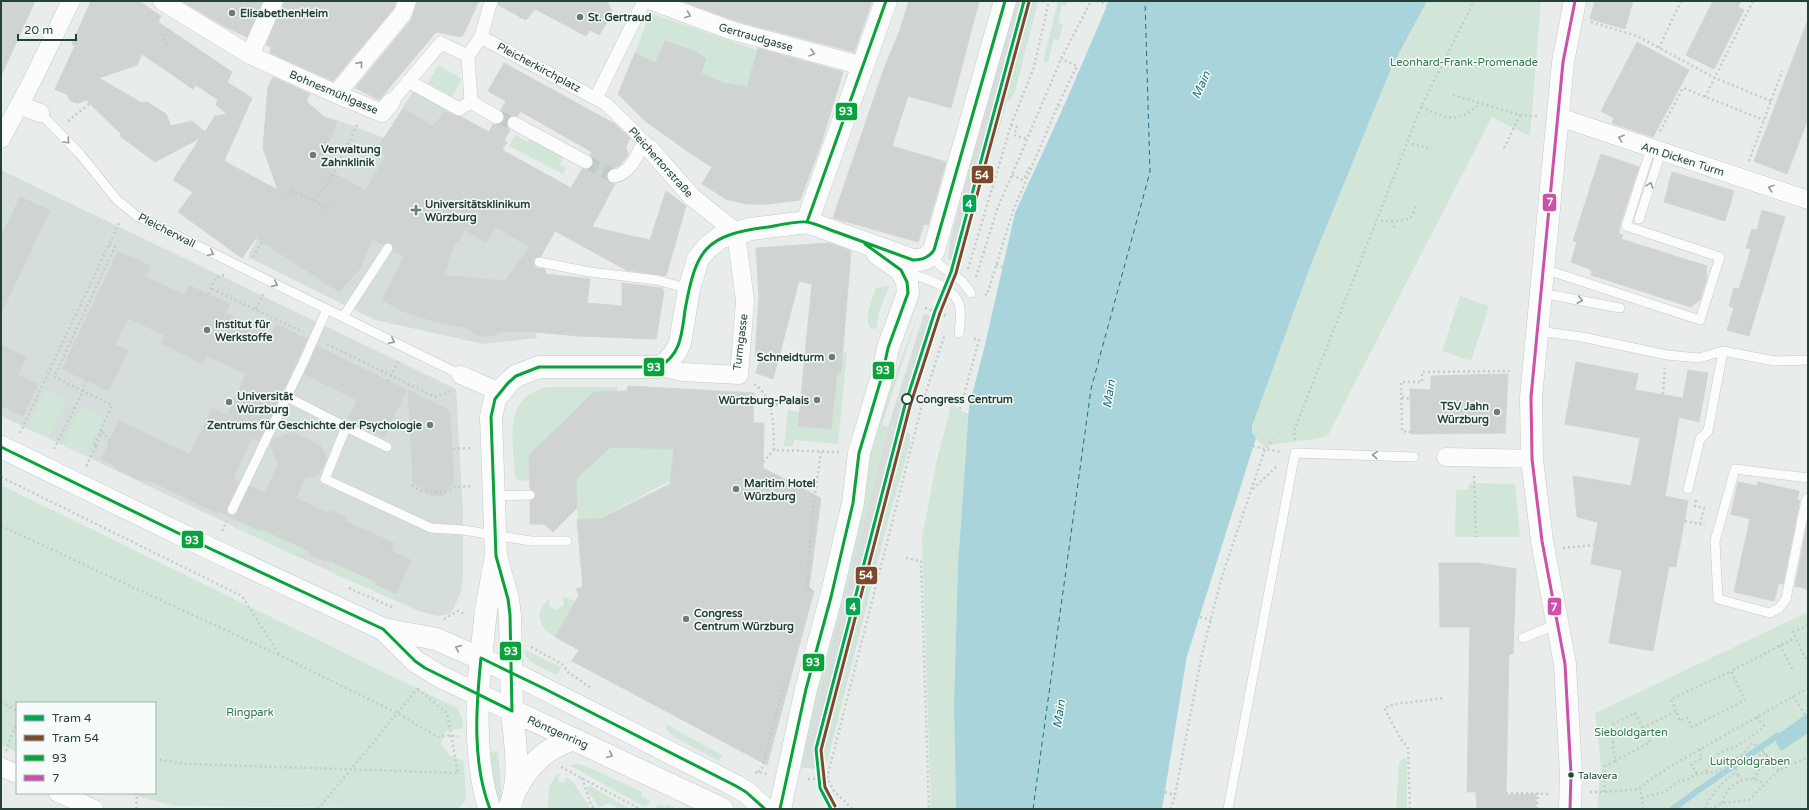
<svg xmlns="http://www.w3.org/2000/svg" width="1809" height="810" viewBox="0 0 1809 810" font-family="'Varela Round',sans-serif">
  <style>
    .built { fill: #d6dedb }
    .green { fill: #d1e6d8 }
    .water { fill: #a9d4db }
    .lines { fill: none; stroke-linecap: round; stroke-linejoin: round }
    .stream { stroke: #a9d4db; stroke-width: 6 }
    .ferry { stroke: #1c6f80; stroke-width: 1; stroke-dasharray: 5 4; stroke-linecap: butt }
    .building { fill: #cfd4d2; stroke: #d1d6d4; fill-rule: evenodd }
    .pedestrian-tunnel { stroke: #c1cbc8; stroke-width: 13; stroke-dasharray: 13 6; stroke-linecap: butt }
    .service-casing { stroke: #c5cac8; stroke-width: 10 }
    .pedestrian-casing { stroke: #c5cac8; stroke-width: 14 }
    .minor-casing { stroke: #c5cac8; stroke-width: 19 }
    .tertiary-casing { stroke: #c5cac8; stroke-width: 23 }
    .secondary-casing { stroke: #c3cbc8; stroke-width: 23 }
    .path { stroke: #c3ccca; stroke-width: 2.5; stroke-dasharray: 2 3; stroke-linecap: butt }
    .service { stroke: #fcfcfc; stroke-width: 9 }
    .pedestrian { stroke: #fcfcfc; stroke-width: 13 }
    .minor { stroke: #fcfcfc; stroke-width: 18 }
    .tertiary { stroke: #fcfcfc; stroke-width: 22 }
    .secondary { stroke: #fcfcfc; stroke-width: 22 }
    .bus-1-casing { stroke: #f7fbf9; stroke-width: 6 }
    .bus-2-casing { stroke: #f7fbf9; stroke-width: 6 }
    .bus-1 { stroke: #0ba13b; stroke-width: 3 }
    .bus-2 { stroke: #cd50aa; stroke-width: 3 }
    .tram-1-casing { stroke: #f7fbf9; stroke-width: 6 }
    .tram-2-casing { stroke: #f7fbf9; stroke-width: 6 }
    .tram-1 { stroke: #00a650; stroke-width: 3 }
    .tram-2 { stroke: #7a4b2a; stroke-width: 3 }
    .oneway { stroke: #909f9b }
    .poi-dot { fill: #697e78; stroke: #f7fbf9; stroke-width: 1.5 }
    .stop-dot { fill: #f7fbf9; stroke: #24423a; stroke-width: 2 }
    .bus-dot { fill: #24423a; stroke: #f7fbf9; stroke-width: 1.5 }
    .labels { text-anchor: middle; stroke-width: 3; stroke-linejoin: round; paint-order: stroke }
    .bus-label { font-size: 10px; fill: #24423a; stroke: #f7fbf9; text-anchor: start }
    .poi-label { font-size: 11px; font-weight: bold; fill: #24423a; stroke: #f7fbf9; text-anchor: start }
    .street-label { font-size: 11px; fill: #24423a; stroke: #f7fbf9 }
    .park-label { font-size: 11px; fill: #2d7a4b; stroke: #f7fbf9 }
    .stop-label { font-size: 11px; font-weight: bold; fill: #24423a; stroke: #f7fbf9; text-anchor: start }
    .water-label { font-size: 12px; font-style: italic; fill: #1c6f80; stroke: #f7fbf9 }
    .line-badge { stroke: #f7fbf9; stroke-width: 1.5 }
    .badge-label { font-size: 11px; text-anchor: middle; font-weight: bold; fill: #fff }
  </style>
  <rect width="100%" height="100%" fill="#e8edeb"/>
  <path class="built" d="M1013,1H1028L1005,99L1007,101L958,268L948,258L950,241Z
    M414,90L507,142L502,150L571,188L555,231L542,255L537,268L535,331L537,338L483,344L375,320L248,257L317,115L346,123L384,138Z
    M1,170L456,389L463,508V577L461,592L453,610L449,614L437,616L421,612L403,604L294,555L1,416Z
    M924,314L936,317L901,430L820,752L823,770L800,767L888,427Z"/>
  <path class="green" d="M1028,1H1038L1017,84L1014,94L1008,101L1005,100Z
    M1058,1H1068L1066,6L1062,5L1058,23L1063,24L1059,40L1054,39L1048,62L1043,61Z
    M1427,1H1541L1530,136L1492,117L1327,437L1264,446C1257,441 1253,435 1252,426L1310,267L1392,66Z
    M650,13L757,50L752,67L753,94L699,77L706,59L696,52L665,41L655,63L635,53Z
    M438,65L462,79L452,97L428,83Z
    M515,135L528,142L530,138L564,156L560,165L566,168L563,174L509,146Z
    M889,286L879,312L877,327L874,329L870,328C864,317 872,300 876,288Z
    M1460,296L1489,306L1471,361L1442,351Z
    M919,312L882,425L888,427L800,767L867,449Z
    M843,352H847L838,444L794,440L793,446H784L788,410L799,412L798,426L831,429L837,373H841Z
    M547,387H617V391L594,392L529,455V481L518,480L515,476C513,440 502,398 547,387Z
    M46,390L65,400L48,438L27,428Z
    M951,405L968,414L958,564L954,704L956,809H931L922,538L936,464Z
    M81,408H84L104,417L86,456L62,445Z
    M901,430L910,433V444L886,529L828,759L823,770L820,752Z
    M611,447L674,449L670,481L598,519L578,520L576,479Z
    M1469,483L1515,484L1520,537H1455L1456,490L1468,489Z
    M1,485L457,708L462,717L463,728L446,731L441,744L449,755L464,761L466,800L458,809L175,806L125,793H155V703H17V752L1,745Z
    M239,521L261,529L307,550L303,554L294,555L236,528Z
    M330,561L376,582L375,584L396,594L394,599L335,574C330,570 329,567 330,561Z
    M563,597L575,601L555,637C539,627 533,613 549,599C549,605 550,607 555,610L563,606L564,602Z
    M1808,612V809H1597L1601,765L1595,713Z
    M523,649L561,667L557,675C546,669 526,664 523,649Z
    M667,725L722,755L719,761L676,738L666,729Z
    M498,751L503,809H494L487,752Z
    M1404,757L1407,760V809H1396L1399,763Z
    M579,764L590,768L642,792L641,796L650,801L647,806L645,807L569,765Z
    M561,774L558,777L559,782H564L566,777L573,782L591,809H548L549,787L556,775Z
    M589,786L592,787L630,809H619L609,803L602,807L598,806L587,790Z
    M658,804L665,807L667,804L677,809H655Z"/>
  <path class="water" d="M1109,1H1427L1392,66L1310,267L1252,426V432L1256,438L1187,656L1162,809H956L954,704L958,564L969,406L984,349L1015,213L1064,106Z
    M1808,713V733L1781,751L1776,742L1777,735Z"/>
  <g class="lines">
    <path class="stream" d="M1673,809L1693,794L1777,736"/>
    <path class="ferry" d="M1033,809L1091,389L1150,172L1145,1"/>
  </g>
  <path class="building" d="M1,1H35L1,76Z
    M91,1H139L161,16L158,22L232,72L227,82L252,98L224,161L278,190L263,148L268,87L273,77L310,94L306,101L324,117L337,121L321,163L329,167L328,170L365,190L386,156L376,150L403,109L433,126L445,112L461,117L489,132L493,124H501L505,117L501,110L506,101L488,91L504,63L615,124L630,138L626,147L628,155L620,165L609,170L606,174L608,181L615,184L592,227L650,240L666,191L686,206L666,276L626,270L555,231L541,256L534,258V268L545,269L546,274L590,279L587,303L622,306V283L663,288L662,291H664L656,339L578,336L535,332H498L496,335L487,336L477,335L467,328L433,321L401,311L382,300L404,256L393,251V245L389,242L383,245L372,239L360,269L339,292L256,238L242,258L178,212L193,192L173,180L200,138L155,162L120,136L121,134L86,100L78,103L73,102L69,99L68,95L55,89L75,46L72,44ZM142,54L193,89L196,85L218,100L216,105L227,114L215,116L205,132L192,121L171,126L166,114L147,102L142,103L99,78L137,65ZM520,111L592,152L590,155L594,161L593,166L587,170L582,169L571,188L502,150L507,142L504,141L510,130L507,127V120L510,116H518ZM496,227L529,247L505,281L444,275L455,242L458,243L465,230L486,243Z
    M182,1H263L247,37L225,27Z
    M284,1H396L394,8L333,81L270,53L271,47L266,45Z
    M417,1H479L462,37L436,32L379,100L355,88L411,20Z
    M499,1H607L613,13L599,35L590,30L586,36L535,9L526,20L498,5Z
    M682,1H872L854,52L733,20Z
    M909,1H979L951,108L908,96L892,146L946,162L928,225L924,224L918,242L833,218L885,66L900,30Z
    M1595,1H1633L1625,29L1590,19Z
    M1713,1H1741L1738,7L1744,10L1714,69L1686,55Z
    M1807,22L1808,23V119L1787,174L1754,161Z
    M665,41L697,52L706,59L701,73L723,83L747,87L758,48L843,72L820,147L800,200L767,204H747L726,199L702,184L712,167L690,153L645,121L618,94L635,53L655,63Z
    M1637,42L1689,70L1653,137L1612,123L1614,118L1601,111Z
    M1601,154L1639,167L1620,224L1619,234L1623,235L1621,239L1707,266L1706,272L1707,277L1700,300L1691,307L1591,275L1592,270L1571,262L1577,242L1573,241Z
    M1672,172L1734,191L1725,221L1664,202Z
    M20,197L50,210L1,314V237Z
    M1762,210L1785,217L1749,336L1727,330L1734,308L1729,306L1734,288L1739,289L1751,249L1746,248L1752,229L1757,230Z
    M829,243L851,251L841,373H837L831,429L798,426L812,284L799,281L773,379L756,373L760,358L755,356L759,296L756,248Z
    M118,251L151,266L146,277L184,295L189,285L230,304L226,313L271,335L276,324L307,339L259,441L252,438L233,478L239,481L227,507V513L230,516L236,515L250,486L265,493L278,465L270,445L273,439L293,432L321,446L327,457L323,466L318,475L305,478L296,498L326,512L331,510L345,517L347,522L394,543L391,551L411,560L396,594L375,584L376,582L328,560L325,561L310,555L309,551L261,529L260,531L218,511L217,513L156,484L143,479L142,481L115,468V466L101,459L119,421L190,454L212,408L227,415L246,374L207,356L203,364L161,343L165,336L128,318L115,345L128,350L109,391L62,369Z
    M1,345L26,357L18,375L38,384L23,416L1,406Z
    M317,346L407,390L384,437L357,426L358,424L348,419L357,400L304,374Z
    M1576,362L1638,374L1635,390L1683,398L1688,370L1708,373L1699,422L1679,417L1665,496L1688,501L1676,567L1669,566L1653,651L1609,643L1622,570L1591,564L1598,522L1577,517L1573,476L1631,486L1640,438L1565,424Z
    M1508,374L1505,433L1411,434L1410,389L1431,390V376Z
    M628,386L754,393L753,423H764L763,468L821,498L809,588L814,591L767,765L572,661L579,650L555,637L579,595L576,589L583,587L577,520L602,518L670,484L674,449L611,447L576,479L577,508L553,532L544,524H530V501L533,500L536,495L535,492L530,489L529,455L594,392L627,391Z
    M408,390L447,409L450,413L454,482L442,496L429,495L413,482Z
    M1738,482L1757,486L1758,482L1799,491L1797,500H1800L1783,584L1779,583L1774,601L1734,592L1750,519L1731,514Z
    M1808,520V589L1795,586Z
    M1439,563H1479L1516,569L1513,654H1509L1506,795L1536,794V809H1477L1476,792H1467L1470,627H1440Z"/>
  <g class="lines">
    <path class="pedestrian-tunnel" d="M497,117L514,123
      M586,162L614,176"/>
    <g class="service-casing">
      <path id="service" d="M40,113L80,154L117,200L137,216L461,375
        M1639,219L1661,152
        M934,253C935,267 949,270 958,278C964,282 967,288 971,293
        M539,262L590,272L657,280L689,289
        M1544,269L1700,320L1720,257L1626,226L1651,148
        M906,272C924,279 957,286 960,308C961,316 960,325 959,333
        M1541,293L1620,308
        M343,317L388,248
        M1538,331L1582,337L1667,355L1699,358L1723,351L1774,361L1808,360
        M287,397L346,427L325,479L431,528L463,530L531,541H567
        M346,427L387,447
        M1808,478L1735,469L1715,541L1718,599L1770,613L1779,608L1786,599L1806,500L1808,498
        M1688,489L1700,439L1708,431L1723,351
        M494,496L530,495
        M232,510L303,363L327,309
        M1523,638L1557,624
        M1228,809L1295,453L1414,457"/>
    </g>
    <g class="pedestrian-casing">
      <path id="pedestrian" d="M481,37L491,1
        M468,56L471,102L497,117
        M408,81L459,109L471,102
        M596,98L644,1
        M391,102L441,43L468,56L481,37L606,104L635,132L649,148
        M514,123L586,162
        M614,176C630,174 638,154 644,141"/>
    </g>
    <g class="minor-casing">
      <path id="minor" d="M162,1L250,55L336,94L382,113L391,102
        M652,1L730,30L863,66
        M250,55L274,1
        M336,94L403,13L407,1
        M19,105L40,113
        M1559,117L1808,200
        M1,139L31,83L71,1
        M649,148L692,197L736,232L745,301L739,375L683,372L658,367
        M461,375L500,392
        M1446,457L1532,459
        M1,767L17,774
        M58,793L94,809"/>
    </g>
    <g class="tertiary-casing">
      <path id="tertiary" d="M807,222L886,1
        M481,658L486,610L495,561
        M512,711L510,615L508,599L496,556L491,417L495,399L508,383L516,376L539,367H658L666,363L675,353L680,343L689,289L698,259L707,248L721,237L751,229L807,222L913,260C922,261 929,258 934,250L1005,1
        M780,809L806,689L831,597L853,503L859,453L882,376L888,348L908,293L907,282L901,270L878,254"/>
    </g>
    <g class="secondary-casing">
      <path id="secondary" d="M1,447L213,550L383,629L436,639L511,672L736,786L746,792L765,809
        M383,629L415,661L439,676L722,809
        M481,658C477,694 476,728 480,764C482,779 484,795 490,809
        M515,791C531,763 544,749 574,739
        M509,809C522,778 515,744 512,711
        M1570,809L1571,774L1565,664L1542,541L1532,459L1531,397L1563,62L1575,1"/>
    </g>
    <path class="path" d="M1097,1L1110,6L1113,1
      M521,18V17
      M1591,22L1637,36L1715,78L1771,101
      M168,44L164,39L170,27
      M1659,48L1681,1
      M1453,95L1520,115L1538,116
      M1705,97L1753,1
      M1058,105L1079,113
      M1421,107C1448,119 1456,124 1480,104
      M68,121L89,104
      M1011,125L1017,127L1014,135L1027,139
      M1660,131L1683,88L1764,120
      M1412,144L1432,149
      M327,147L343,153
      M1504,148L1520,115
      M1749,161L1782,71
      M1012,175L1023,180L1029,168L1031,169
      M287,195L293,191L314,200L330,180L358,123
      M314,200L329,209
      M1381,221C1388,221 1408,222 1412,216C1414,213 1415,208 1416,204
      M1392,221L1395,229
      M253,257L262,242
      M996,265L1017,271
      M968,269L1011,125L1034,67L1049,1
      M976,277L997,210L1061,59L1091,1
      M212,289L303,332
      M208,294L216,277L224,275
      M985,294L987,295L1013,211L1058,105L1077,66L1061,59
      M925,308L946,316
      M256,309L263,294
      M327,344L435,397L452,391
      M86,380L83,391L112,405L94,445L96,446L86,467
      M388,381L399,360
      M754,384C776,398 773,428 774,450L839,452
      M1663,394L1665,368
      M1402,397L1410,399
      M771,406L782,403L800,405
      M960,409L979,340L972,338
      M1411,432L1402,431L1401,382H1422V372L1513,371
      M20,433L120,221
      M1295,440L1294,431L1421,107L1474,1
      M96,446L102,432L110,441
      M1253,446L1280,452
      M54,449L83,391L54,377L115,247L109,244
      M453,449L471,448
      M763,462L774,450
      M1474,476L1476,537
      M1,477L242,596L279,654
      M412,485L420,491L448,492L454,487L473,486
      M1253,489L1278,465
      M1696,500L1695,506L1704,508L1700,524
      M1685,521L1705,525
      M1,526L279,655L397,713L438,737L451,735L458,737
      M222,531L227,521
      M1563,548L1594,545
      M906,558L921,561L929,809
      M349,588L394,608
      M811,590L807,588C809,542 814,497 821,452
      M1200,617L1211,620
      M444,619L458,611L465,614
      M1808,625L1793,632L1805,658L1808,657
      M1780,645L1792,669
      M531,647L562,664L568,672L591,688
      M418,689L447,713L458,773
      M1793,696L1808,720
      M1,702L17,711
      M1676,711L1671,699L1731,671
      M6,751L17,721
      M155,759L189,764L460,773
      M1615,761L1650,742L1643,728L1676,711L1680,721L1687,718L1692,727L1745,700L1731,671L1795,638
      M561,767L640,809
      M1706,771L1719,753L1739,745L1762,729L1764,726L1756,717
      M758,772L762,768L784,684L787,685
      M755,773L758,772L767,774
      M1696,773L1697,771L1692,767V764L1701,759L1700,749
      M1738,775L1736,769L1742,763L1749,764L1762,753L1767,754V763L1779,770
      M582,778L591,805L595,809
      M808,779L827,778
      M1753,779L1760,769L1767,763
      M1165,792L1175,795
      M1590,792H1604L1640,789
      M1604,792L1605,766L1615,761L1611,725L1635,713L1643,728
      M1506,793L1550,794
      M1642,798L1664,792L1679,781L1687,780L1696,774L1717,772L1745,752L1752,743L1758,746L1769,757L1785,759L1790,764
      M1722,803C1726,784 1749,772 1764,784
      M136,809L137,793
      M318,809L418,688
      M852,809L834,791L827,778L923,401L945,334
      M1171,809L1175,795L1202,654L1222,576L1265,449L1273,439
      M1410,809L1408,748L1401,739L1384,708L1395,704L1445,698
      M1537,809L1538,793
      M1643,809L1640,789L1648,781L1671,766L1808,688
      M1705,809C1710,795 1722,783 1733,774L1738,775L1741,779
      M1710,809L1722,803L1749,800L1779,770L1808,757"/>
    <use href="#service" class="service"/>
    <use href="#pedestrian" class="pedestrian"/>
    <use href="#minor" class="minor"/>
    <use href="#tertiary" class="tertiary"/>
    <use href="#secondary" class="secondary"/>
    <g class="bus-1-casing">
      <path id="bus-1" d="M807,222L886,1
        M1,447L213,550L383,629L415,661L425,668L512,711L510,615L508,599L496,556L491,417L495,399L508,383L516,376L539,367H658C681,356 682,333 685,310C696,249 705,235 768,227C779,225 797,221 807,222C818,224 829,230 839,233C864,242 888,251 913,260C922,260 929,258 934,250L1005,1
        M490,809C472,763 476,707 481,658L545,689L736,786L746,792L765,809
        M780,809L806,689L831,597L853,503L859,453L882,376L888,348L908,293L907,282L901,270L865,244"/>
    </g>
    <g class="bus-2-casing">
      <path id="bus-2" d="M1570,809L1571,774L1565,664L1542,541L1532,459L1531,397L1563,62L1575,1"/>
    </g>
    <use href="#bus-1" class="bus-1"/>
    <use href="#bus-2" class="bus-2"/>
    <g class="tram-1-casing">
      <path id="tram-1" d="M831,809L820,788L816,749L905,405L935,311L951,272L1024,1"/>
    </g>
    <g class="tram-2-casing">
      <path id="tram-2" d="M835,806L825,787L821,750L910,406L940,313L956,273L1029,2"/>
    </g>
    <use href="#tram-1" class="tram-1"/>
    <use href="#tram-2" class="tram-2"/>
  </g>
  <defs><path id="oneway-chevron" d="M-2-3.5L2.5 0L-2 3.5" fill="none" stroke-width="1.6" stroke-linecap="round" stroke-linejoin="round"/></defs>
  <g class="oneway">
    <use href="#oneway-chevron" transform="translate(688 15) rotate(21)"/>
    <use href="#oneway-chevron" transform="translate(812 53) rotate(15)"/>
    <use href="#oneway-chevron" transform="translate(360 64) rotate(-51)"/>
    <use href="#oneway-chevron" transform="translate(1621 138) rotate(-161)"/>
    <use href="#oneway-chevron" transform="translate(67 141) rotate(46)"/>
    <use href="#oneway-chevron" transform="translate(1650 185) rotate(-72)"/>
    <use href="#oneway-chevron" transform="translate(1771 188) rotate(-162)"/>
    <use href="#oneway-chevron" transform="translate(211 253) rotate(26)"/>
    <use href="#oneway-chevron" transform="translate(275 284) rotate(26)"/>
    <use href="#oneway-chevron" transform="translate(1580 300) rotate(11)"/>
    <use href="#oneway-chevron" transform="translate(392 341) rotate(27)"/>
    <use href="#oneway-chevron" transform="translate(1375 455) rotate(-177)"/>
    <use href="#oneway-chevron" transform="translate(458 648) rotate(-156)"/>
    <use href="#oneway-chevron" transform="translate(610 755) rotate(25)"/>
  </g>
  <g class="poi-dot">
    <circle cx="232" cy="13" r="4"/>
    <circle cx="580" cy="17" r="4"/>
    <circle cx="313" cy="155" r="4"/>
    <path d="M414 204h4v4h4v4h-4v4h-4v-4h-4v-4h4z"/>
    <circle cx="207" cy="330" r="4"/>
    <circle cx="832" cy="357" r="4"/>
    <circle cx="817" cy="400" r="4"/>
    <circle cx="229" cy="402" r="4"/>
    <circle cx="1497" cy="412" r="4"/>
    <circle cx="430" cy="425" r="4"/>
    <circle cx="736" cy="489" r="4"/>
    <circle cx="686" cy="619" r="4"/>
  </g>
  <circle class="stop-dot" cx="907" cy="399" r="5"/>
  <circle class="bus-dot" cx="1571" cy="775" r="3.5"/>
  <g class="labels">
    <g class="bus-label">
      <text x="1578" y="779">Talavera</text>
    </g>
    <g class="poi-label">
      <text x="240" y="17">ElisabethenHeim</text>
      <text x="588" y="21">St. Gertraud</text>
      <text x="321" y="153">Verwaltung<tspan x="321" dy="13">Zahnklinik</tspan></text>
      <text x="425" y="208">Universitätsklinikum<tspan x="425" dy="13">Würzburg</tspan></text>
      <text x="215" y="328">Institut für<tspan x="215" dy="13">Werkstoffe</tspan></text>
      <text x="824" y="361" text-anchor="end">Schneidturm</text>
      <text x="237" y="400">Universität<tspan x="237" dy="13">Würzburg</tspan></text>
      <text x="809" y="404" text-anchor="end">Würtzburg-Palais</text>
      <text x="1489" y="410" text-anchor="end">TSV Jahn<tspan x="1489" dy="13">Würzburg</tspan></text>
      <text x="422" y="429" text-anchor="end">Zentrums für Geschichte der Psychologie</text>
      <text x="744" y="487">Maritim Hotel<tspan x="744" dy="13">Würzburg</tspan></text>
      <text x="694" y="617">Congress<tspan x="694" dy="13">Centrum Würzburg</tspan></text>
    </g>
    <g class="street-label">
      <text transform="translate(756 37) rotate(16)" y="4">Gertraudgasse</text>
      <text transform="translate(539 67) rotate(28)" y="4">Pleicherkirchplatz</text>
      <text transform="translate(334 92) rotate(23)" y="4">Bohnesmühlgasse</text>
      <text transform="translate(1683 159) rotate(18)" y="4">Am Dicken Turm</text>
      <text transform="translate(661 162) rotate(48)" y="4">Pleichertorstraße</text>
      <text transform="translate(167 230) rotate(27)" y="4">Pleicherwall</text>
      <text transform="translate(740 342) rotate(-83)" y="4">Turmgasse</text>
      <text transform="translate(558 732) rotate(24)" y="4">Röntgenring</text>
    </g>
    <g class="park-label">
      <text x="1464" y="66">Leonhard-Frank-Promenade</text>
      <text x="250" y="716">Ringpark</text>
      <text x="1631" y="736">Sieboldgarten</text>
      <text x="1750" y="765">Luitpoldgraben</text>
    </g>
    <g class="stop-label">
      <text x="916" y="403">Congress Centrum</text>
    </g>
    <g class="water-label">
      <text transform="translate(1201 85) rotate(-66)" y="4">Main</text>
      <text transform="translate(1109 394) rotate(-81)" y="4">Main</text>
      <text transform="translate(1059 714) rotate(-81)" y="4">Main</text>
    </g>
  </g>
  <g class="line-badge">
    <rect x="835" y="102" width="23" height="19" rx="4" fill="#0ba13b"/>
    <rect x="971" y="165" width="23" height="19" rx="4" fill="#7a4b2a"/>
    <rect x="1542" y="193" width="15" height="19" rx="4" fill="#cd50aa"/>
    <rect x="962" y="194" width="15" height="19" rx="4" fill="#00a650"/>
    <rect x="643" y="357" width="22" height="20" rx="4" fill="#0ba13b"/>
    <rect x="872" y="361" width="23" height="19" rx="4" fill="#0ba13b"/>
    <rect x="181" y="530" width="23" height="19" rx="4" fill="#0ba13b"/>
    <rect x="855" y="566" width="23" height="19" rx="4" fill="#7a4b2a"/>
    <rect x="845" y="597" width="16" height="19" rx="4" fill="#00a650"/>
    <rect x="1547" y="597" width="15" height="19" rx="4" fill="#cd50aa"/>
    <rect x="499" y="641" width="23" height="20" rx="4" fill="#0ba13b"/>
    <rect x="802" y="653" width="23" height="19" rx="4" fill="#0ba13b"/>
  </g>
  <g class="badge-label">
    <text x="846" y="115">93</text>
    <text x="982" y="179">54</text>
    <text x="1550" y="206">7</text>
    <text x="969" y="208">4</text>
    <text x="654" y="371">93</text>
    <text x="883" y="374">93</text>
    <text x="192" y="544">93</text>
    <text x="866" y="579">54</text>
    <text x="853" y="611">4</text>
    <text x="1554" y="611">7</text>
    <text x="511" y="655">93</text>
    <text x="813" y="666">93</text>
  </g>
  <rect width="1809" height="810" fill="none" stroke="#24423a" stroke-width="4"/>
  <rect x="16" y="702" width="140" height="92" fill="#f7fbf9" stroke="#a3b1ad"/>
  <rect x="24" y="715" width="20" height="6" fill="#00a650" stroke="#a3b1ad"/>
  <text x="52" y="722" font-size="12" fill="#24423a">Tram 4</text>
  <rect x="24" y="735" width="20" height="6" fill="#7a4b2a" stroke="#a3b1ad"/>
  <text x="52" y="742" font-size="12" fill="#24423a">Tram 54</text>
  <rect x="24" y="755" width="20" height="6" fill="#0ba13b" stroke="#a3b1ad"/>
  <text x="52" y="762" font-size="12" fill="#24423a">93</text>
  <rect x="24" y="775" width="20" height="6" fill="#cd50aa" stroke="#a3b1ad"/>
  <text x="52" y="782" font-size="12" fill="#24423a">7</text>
  <path d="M18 34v6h58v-6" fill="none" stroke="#24423a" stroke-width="2"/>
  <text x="24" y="34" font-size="12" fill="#24423a" stroke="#f7fbf9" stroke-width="3" paint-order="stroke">20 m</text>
</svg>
